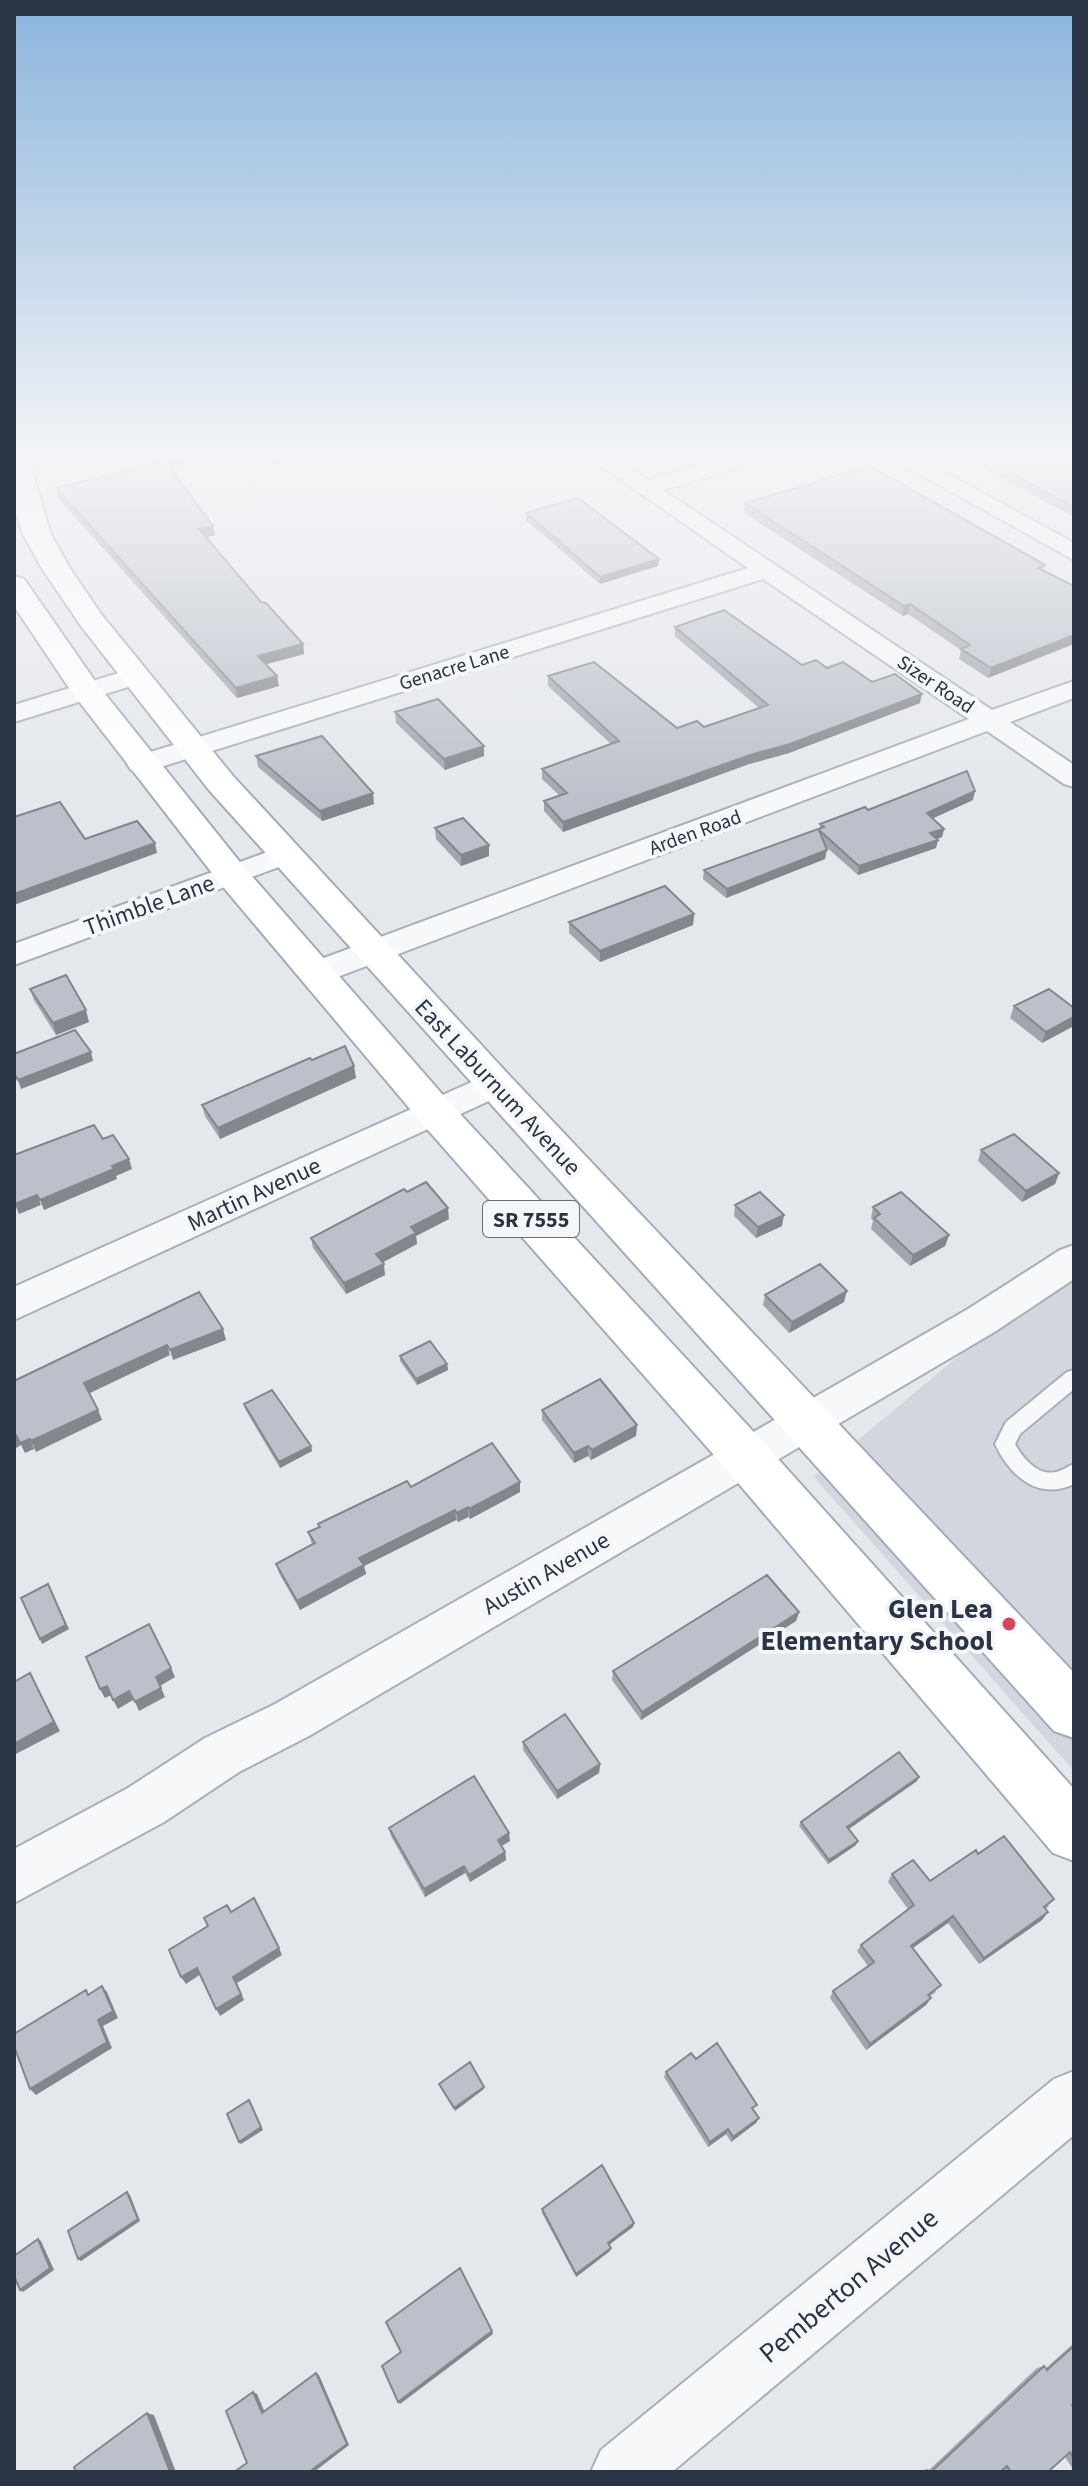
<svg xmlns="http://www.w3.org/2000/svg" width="1088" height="2486" viewBox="0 0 1088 2486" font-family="'Source Sans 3',sans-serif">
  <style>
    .built { fill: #d2d6de }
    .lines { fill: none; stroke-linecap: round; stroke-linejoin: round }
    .service-casing { stroke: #a9aeb7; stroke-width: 4 }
    .minor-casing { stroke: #a9aeb7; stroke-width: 4 }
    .primary-casing { stroke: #a3abb8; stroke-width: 4 }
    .service { fill: #f7f8fa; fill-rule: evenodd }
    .minor { fill: #f7f8fa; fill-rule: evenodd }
    .primary { fill: #fff; fill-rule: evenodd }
    .wall { fill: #a1a5ae }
    .shaded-wall { fill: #83868d }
    .building { fill: #bbc0ca; stroke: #83868d; stroke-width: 2 }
    .poi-dot { fill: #d1495b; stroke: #f4f6f9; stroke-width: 3 }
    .labels { text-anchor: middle; stroke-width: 8; stroke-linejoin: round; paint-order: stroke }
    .far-street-label { font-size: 20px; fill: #2b3445; stroke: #f4f6f9 }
    .shield { fill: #f4f6f9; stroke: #676e7b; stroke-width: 2 }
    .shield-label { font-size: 22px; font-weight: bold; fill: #2b3445 }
    .street-label { font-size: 24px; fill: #2b3445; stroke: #f4f6f9 }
    .near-poi-label { font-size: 28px; font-weight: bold; fill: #2b3445; stroke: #f4f6f9; text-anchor: end }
    .near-street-label { font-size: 28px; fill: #2b3445; stroke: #f4f6f9 }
  </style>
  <rect width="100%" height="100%" fill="#e4e7ec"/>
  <path class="built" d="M1074,1259V1771L814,1477Z"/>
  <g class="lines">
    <g class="service-casing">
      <path id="service" d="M1074,1370V1389L1020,1434L1015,1444C1023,1458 1037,1476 1056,1472C1062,1471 1068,1466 1074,1464V1484C1038,1501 1010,1476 995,1444L1006,1422L1067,1372Z"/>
    </g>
    <g class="minor-casing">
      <path id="minor" d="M588,457H614L648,480L726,457H762L759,462L663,490L992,710L1074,681V698L1010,722L1074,765V787L1064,784L987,731L327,981L316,984L305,981L300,973L305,965L969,719L763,579L151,770L141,772L131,770L127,764L131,758L748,568Z
        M889,457H917L1074,543V560Z
        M135,668L144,670L148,676L144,682L14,722V705Z
        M284,846L295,849L299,855L295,861L14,965V944Z
        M494,1072L506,1075L511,1084L506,1093L14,1320V1287Z
        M1074,1245V1279L996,1331L309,1736L239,1772L164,1822L14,1903V1849L128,1788L205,1738L275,1704L843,1381L968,1309L1060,1250Z
        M1074,2071V2135L672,2472H591L601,2450L1054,2079Z"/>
    </g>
    <g class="primary-casing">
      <path id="primary" d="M14,457H28L50,532L69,567L101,614L233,776L508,1074L1074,1673V1738L1054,1731L209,790L81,626L41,567L22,532L14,507Z
        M14,576L24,579L97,684L243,866L449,1102L762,1441L1074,1789V1861L1053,1853L728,1471L421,1122L219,882L71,691L14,606Z"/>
    </g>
    <use href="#service" class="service"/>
    <use href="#minor" class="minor"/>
    <use href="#primary" class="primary"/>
  </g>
  <path class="wall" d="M149,457H188L189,465L170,469L215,535L206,537L261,602L303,644L304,654L266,664L279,686L237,698L58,498L56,488L154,464Z
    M261,457H308L268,466Z
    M963,457H1074V517Z
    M745,503L1045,565L1043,570L988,678L959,659L961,650L908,614L903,616L744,513Z
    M526,513L659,559L658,566L600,584L526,520Z
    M675,627L802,665L827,668L872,682L920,703L789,753L749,764L563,832L544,811V801L560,796L542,779V769L611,744L548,686V676L677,728L704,727L759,708L675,636Z
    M395,712L484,756L445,770L396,723Z
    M256,756L374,804L322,821L258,767Z
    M973,800L933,818L944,829L942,837L937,839L936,848L858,875L825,846V859L726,898L703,879L704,870L820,829V824L868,810Z
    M435,828L489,845V856L461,866L436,839Z
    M694,914L693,925L600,962L569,933V922Z
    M30,989L89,1022L56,1035L34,1000Z
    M1014,1006L1074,1008L1042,1043L1010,1018Z
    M312,1060L356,1078L220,1139L205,1116L202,1105Z
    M981,1150L1059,1173L1055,1184L1022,1202L978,1161Z
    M407,1192L449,1219L416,1236L417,1244L382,1262L385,1275L346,1294L313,1248L311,1238Z
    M735,1205L782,1226L756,1238L734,1216Z
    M873,1207L949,1235L945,1246L910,1266L871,1229L873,1221L871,1218Z
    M765,1295L844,1302L789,1333L763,1305Z
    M400,1356L447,1364L448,1370L417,1385L400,1361Z
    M244,1404L311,1446L312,1451L280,1468L245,1409Z
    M542,1410L637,1425L636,1436L591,1460L588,1456L574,1463L542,1420Z
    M520,1482V1492L470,1519L468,1517L458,1522L456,1520L364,1566L366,1574L300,1610L279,1573L276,1564L312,1544L308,1532L319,1527L318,1524L411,1487Z
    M799,1612L796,1621L641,1720L612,1680L613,1671Z
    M523,1742L600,1764L599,1773L557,1799L523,1750Z
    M917,1781L849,1829L856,1845L828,1864L799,1826L801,1822Z
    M389,1828L510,1841L502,1846L505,1852L506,1860L470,1882L465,1873L425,1897L391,1836Z
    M978,1854L1049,1906L1045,1909L1048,1912L1042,1920L979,1964L948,1923L913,1948L936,1992L929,1997L931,1998L926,2005L866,2050L830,1998L833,1991L868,1966L857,1951L861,1945L908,1909L888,1882L892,1874L930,1881Z
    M696,2059L754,2111L759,2118L756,2123L731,2142L726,2134L708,2147L664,2077L666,2072Z
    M542,2209L634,2223L633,2227L609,2245L610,2251L576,2277L542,2213Z
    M1074,2343V2403L1072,2405L1074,2407V2471L1065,2457L1048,2472H1004L1003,2470L1000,2472H921L923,2470L928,2469L929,2470L1037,2368L1044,2366L1046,2368Z"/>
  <path class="shaded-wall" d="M185,457H188L189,465L160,471L158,463Z
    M269,457H308L268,466L267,458Z
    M362,457H379L362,461Z
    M213,526L215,535L201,539L199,529Z
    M659,559L658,566L600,584V577Z
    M910,604L908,614L903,616L904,606Z
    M1074,635V644L988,678L991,668Z
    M303,644L304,654L260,666L258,656Z
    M277,676L279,686L237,698L236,688Z
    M922,694L920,703L789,753L749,764L563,832V822Z
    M484,746V756L445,770L444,759Z
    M975,791L973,800L925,822L927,813Z
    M373,793L374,804L322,821L320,811Z
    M944,829L942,837L928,842L930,833Z
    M938,840L936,848L858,875L859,866Z
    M155,843L157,853L14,905V894Z
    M489,845V856L461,866V855Z
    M827,850L825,859L726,898L727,889Z
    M694,914L693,925L600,962V951Z
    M86,1010L89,1022L56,1035L53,1023Z
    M1074,1017V1026L1042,1043L1046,1032Z
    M91,1052L93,1061L21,1089L18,1080Z
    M354,1066L356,1078L220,1139L218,1128Z
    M129,1159L132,1169L116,1176L117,1179L44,1210L40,1200Z
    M1059,1173L1055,1184L1022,1202L1026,1191Z
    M37,1195L41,1205L19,1214L15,1204Z
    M448,1208L449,1219L416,1236L417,1244L378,1265L376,1254L411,1227Z
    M784,1215L782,1226L756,1238L758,1227Z
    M949,1235L945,1246L910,1266L913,1255Z
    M384,1264L385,1275L346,1294L344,1283Z
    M847,1291L844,1302L789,1333L792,1322Z
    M223,1329L226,1340L173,1360L170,1350Z
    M167,1345L170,1355L88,1394L84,1383Z
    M447,1364L448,1370L417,1385L416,1379Z
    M98,1410L102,1420L36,1452L31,1441Z
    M637,1425L636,1436L591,1460L592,1450Z
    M16,1435L21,1445L16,1448L14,1445V1436Z
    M30,1439L34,1449L25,1453L20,1443Z
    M311,1446L312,1451L280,1468L279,1462Z
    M588,1446V1456L574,1463V1453Z
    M520,1482V1492L470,1519L469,1509Z
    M468,1507V1517L458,1522L457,1513Z
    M455,1510L456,1520L364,1566L366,1574L300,1610L297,1601L359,1558Z
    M48,1584L69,1629L42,1644L40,1639Z
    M799,1612L796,1621L641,1720L642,1712Z
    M171,1668L175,1677L160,1686L156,1677Z
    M30,1673L60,1731L14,1755V1744Z
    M107,1686L111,1695L105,1698L100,1689Z
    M161,1688L165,1697L139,1711L135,1702Z
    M129,1691L133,1700L118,1709L113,1700Z
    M600,1764L599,1773L557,1799V1791Z
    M919,1777L917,1781L846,1831L847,1827Z
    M509,1833L510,1841L499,1847L498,1840Z
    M858,1841L856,1845L828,1864L829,1860Z
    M505,1852L506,1860L470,1882L469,1875Z
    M464,1866L465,1873L425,1897L424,1889Z
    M1048,1912L1042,1920L979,1964L984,1958Z
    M953,1916L948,1923L907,1952L911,1946Z
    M279,1948L282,1955L237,1983L244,2000L220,2016L216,2009L233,1977Z
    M197,1968L201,1974L186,1984L181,1977Z
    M102,1986L107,1992L118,2018L103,2026L112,2048L36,2095L30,2089L98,2020Z
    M931,1998L926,2005L866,2050L870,2044Z
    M484,2087V2089L455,2111L454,2108Z
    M251,2103L263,2130L241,2144L239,2142Z
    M759,2118L756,2123L731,2142L733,2137Z
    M728,2129L726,2134L708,2147L710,2142Z
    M127,2192L130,2195L140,2221L81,2261L78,2259Z
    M634,2223L633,2227L607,2246L608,2243Z
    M38,2239L41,2241L54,2270L23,2292L20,2290Z
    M611,2248L610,2251L576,2277V2274Z
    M492,2331L493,2334L400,2404L398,2402Z
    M316,2373L319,2375L349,2445L314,2472H309Z
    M253,2392L257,2394L266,2415L262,2413Z
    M147,2413L154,2415L176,2472H170Z"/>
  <path class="building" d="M154,457H185L158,463Z
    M981,457H1074V507Z
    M165,461L213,526L199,529L261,602L266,603L303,644L258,656L277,676L236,688L56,488Z
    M870,466L1045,565L1038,568L1074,586V635L991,668L961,649L970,645L910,604L904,606L745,503Z
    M578,498L659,559L600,577L526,513Z
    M724,610L802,665L816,660L827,668L843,662L872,682L895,674L922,694L790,744L750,755L563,822L544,801L567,793L542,769L619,741L548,676L594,662L677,728L697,721L704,727L768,705L675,627Z
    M438,699L484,746L444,759L395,712Z
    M322,736L373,793L320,811L256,756Z
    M967,771L975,791L927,813L944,829L930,833L938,840L859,866L819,830L827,850L727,889L704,870L824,827L820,824L865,807L868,810Z
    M60,802L85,839L137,821L155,843L14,894V817Z
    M463,818L489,845L461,855L435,828Z
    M665,886L694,914L600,951L569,922Z
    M66,975L86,1010L53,1023L30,989Z
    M1049,989L1074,1008V1017L1046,1032L1014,1006Z
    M75,1030L91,1052L18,1080L14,1073V1054Z
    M345,1046L354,1066L218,1128L202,1105L310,1058L312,1060Z
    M94,1125L103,1139L113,1135L129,1159L112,1166L114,1169L40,1200L37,1195L15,1204L14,1202V1155Z
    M1014,1134L1059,1173L1026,1191L981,1150Z
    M426,1182L448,1208L411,1227L416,1233L376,1254L384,1264L344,1283L311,1238L404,1189L407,1192Z
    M760,1192L784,1215L758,1227L735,1205Z
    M901,1192L949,1235L913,1255L874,1218L880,1214L873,1207Z
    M820,1264L847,1291L792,1322L765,1295Z
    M199,1292L223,1329L170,1350L167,1345L84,1383L98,1410L31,1441L30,1439L20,1443L16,1435L14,1436V1381Z
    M430,1341L447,1364L416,1379L400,1356Z
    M600,1379L637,1425L592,1450L588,1446L574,1453L542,1410Z
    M272,1390L311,1446L279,1462L244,1404Z
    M492,1443L520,1482L469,1509L468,1507L457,1513L455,1510L359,1558L364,1565L297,1601L276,1564L315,1543L308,1532L320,1527L318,1524L407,1481L411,1487Z
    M767,1575L799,1612L642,1712L613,1671Z
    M48,1584L66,1625L40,1639L21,1598Z
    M149,1624L171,1668L156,1677L161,1688L135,1702L129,1691L113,1700L107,1686L100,1689L86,1657Z
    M30,1673L54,1722L14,1744V1682Z
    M565,1714L600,1764L557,1791L523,1742Z
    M899,1752L919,1777L847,1827L858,1841L829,1860L801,1822Z
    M474,1776L509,1833L498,1840L505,1852L469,1875L464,1866L424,1889L389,1828Z
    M1004,1836L1054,1899L1044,1907L1048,1912L984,1958L953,1916L911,1946L941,1985L928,1995L931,1998L870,2044L833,1991L874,1962L861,1945L914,1905L892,1874L913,1860L930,1881L976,1850L978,1854Z
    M254,1898L279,1948L233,1977L241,1994L216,2009L197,1968L181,1977L169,1950L208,1926L204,1918L227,1905L231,1912Z
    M102,1986L113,2011L98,2020L107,2042L30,2089L14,2046V2034L86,1990L88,1995Z
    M717,2043L757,2105L752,2108L759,2118L733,2137L728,2129L710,2142L666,2072L691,2053L696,2059Z
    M470,2062L484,2087L454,2108L439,2084Z
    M249,2100L261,2127L239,2142L227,2114Z
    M602,2165L634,2223L608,2243L611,2248L576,2274L542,2209Z
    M127,2192L138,2219L78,2259L68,2231Z
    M38,2239L50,2268L20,2290L14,2276V2256Z
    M460,2268L492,2331L398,2402L382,2366L401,2352L386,2322Z
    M1074,2346V2403L1072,2405L1074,2407V2459L1070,2452L1048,2472H1011L1007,2466L1000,2472H931L1044,2366L1047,2370Z
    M316,2373L347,2444L309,2472H234L247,2463L226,2411L253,2392L262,2413Z
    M147,2413L170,2472H76L74,2467Z"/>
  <linearGradient id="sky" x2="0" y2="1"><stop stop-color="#8bb4dd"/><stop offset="0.57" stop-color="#f3f4f6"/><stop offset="1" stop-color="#f3f4f6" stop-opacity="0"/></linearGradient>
  <rect width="1088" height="805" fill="url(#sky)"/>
  <circle class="poi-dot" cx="1009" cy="1624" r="8"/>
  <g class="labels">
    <g class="far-street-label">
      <text transform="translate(454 667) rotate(-17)" y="7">Genacre Lane</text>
      <text transform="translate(936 684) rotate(34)" y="7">Sizer Road</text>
      <text transform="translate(695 832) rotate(-20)" y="7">Arden Road</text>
    </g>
    <rect class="shield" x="483" y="1201" width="96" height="36" rx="6"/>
    <g class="shield-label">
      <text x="531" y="1227">SR 7555</text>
    </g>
    <g class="street-label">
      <text transform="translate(149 905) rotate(-20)" y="8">Thimble Lane</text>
      <text transform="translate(498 1087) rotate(47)" y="8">East Laburnum Avenue</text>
      <text transform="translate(254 1194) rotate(-25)" y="8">Martin Avenue</text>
      <text transform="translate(546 1573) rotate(-30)" y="8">Austin Avenue</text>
    </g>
    <g class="near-poi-label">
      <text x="993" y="1618">Glen Lea<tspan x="993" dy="32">Elementary School</tspan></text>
    </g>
    <g class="near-street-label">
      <text transform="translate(848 2285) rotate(-40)" y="10">Pemberton Avenue</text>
    </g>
  </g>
  <rect width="1088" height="2486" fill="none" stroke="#2b3445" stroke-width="32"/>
</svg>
